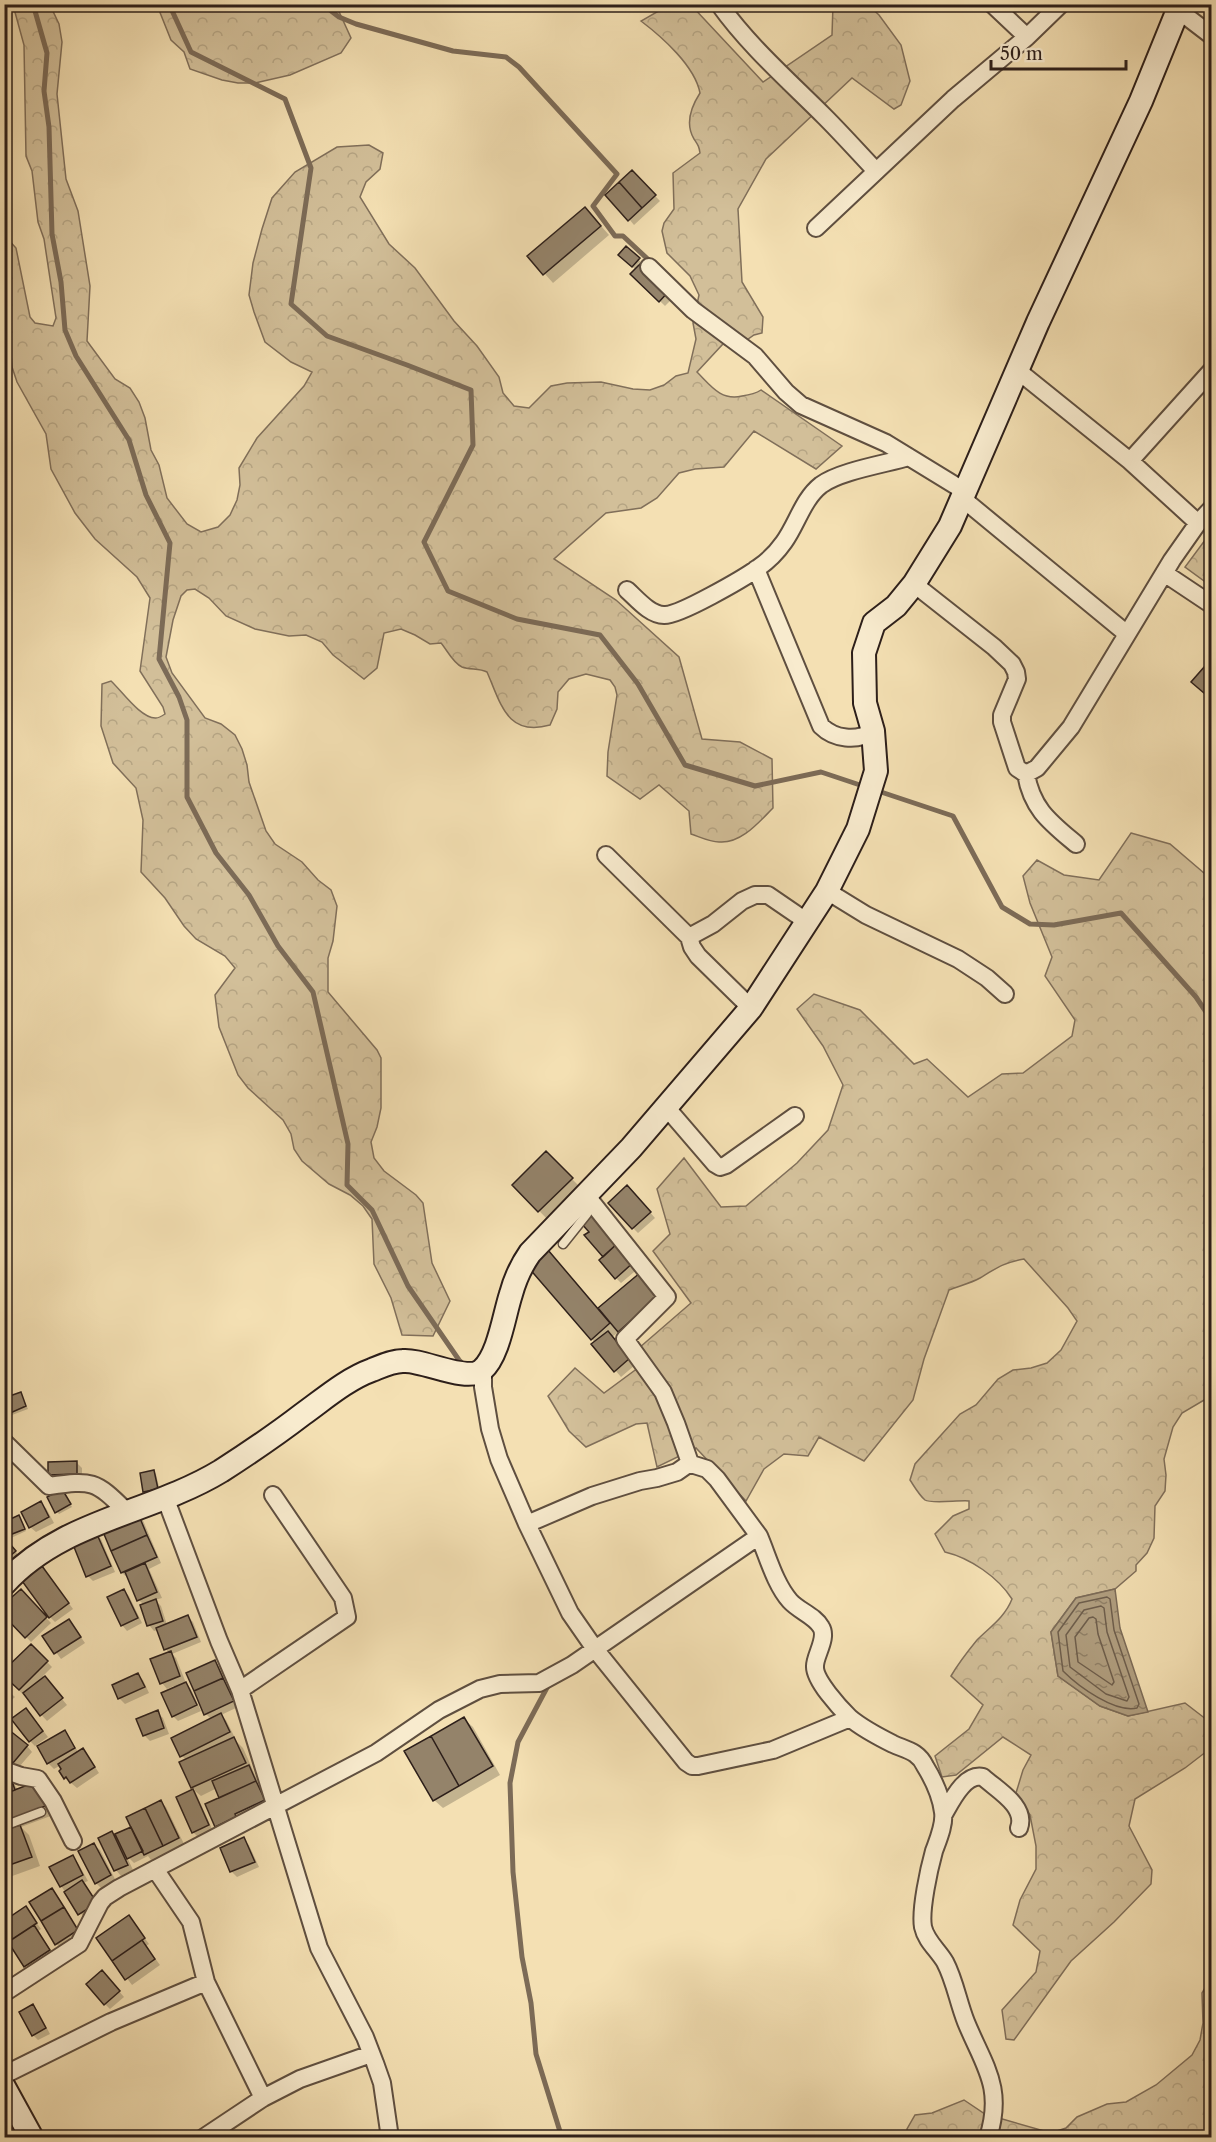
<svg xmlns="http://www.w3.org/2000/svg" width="1216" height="2142" viewBox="0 0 1216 2142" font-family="'Libre Caslon Text',serif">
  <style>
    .forest { fill: url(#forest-crowns); stroke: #806f5a; stroke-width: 1.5 }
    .water { fill: url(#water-ripples); stroke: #7c6b57; stroke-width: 1.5 }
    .shadow { fill: #0003 }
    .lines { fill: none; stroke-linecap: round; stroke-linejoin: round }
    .shore { stroke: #6e5e4c; stroke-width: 1.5 }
    .stream { stroke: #7c6b57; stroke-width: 5 }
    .building { fill: #94836a; stroke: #2d1f1a; stroke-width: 1.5 }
    .lane-casing { stroke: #5f4f40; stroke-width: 11 }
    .street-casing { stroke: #5f4f40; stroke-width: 20 }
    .secondary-casing { stroke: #2d1f1a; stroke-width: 26 }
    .lane { stroke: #f8ebce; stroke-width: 8 }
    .street { stroke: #f8ebce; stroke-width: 16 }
    .secondary { stroke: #f8ebce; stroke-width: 22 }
  </style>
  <defs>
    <pattern id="forest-crowns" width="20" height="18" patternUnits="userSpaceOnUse" patternTransform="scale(1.5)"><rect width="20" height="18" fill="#d2bf99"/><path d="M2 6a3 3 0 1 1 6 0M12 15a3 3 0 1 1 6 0" fill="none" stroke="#b5a483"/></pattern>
    <pattern id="water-ripples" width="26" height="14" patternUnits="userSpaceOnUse" patternTransform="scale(1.5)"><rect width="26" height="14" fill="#b09e7f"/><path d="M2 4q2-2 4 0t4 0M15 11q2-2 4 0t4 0" fill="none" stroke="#908067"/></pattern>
  </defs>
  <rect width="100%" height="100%" fill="#f4e0b3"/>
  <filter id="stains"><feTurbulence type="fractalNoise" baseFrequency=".00333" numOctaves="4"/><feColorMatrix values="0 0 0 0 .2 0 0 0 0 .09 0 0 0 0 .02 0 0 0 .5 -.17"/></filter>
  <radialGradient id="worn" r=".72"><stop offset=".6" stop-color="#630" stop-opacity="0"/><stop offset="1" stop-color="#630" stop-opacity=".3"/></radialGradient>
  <path class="forest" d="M13,5H50L59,24L62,42L57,94L66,179L78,211L90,286L87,341L115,379L130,388L139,402L145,418L151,450L159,465L167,498L187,524L201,532L218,527L230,515L237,500L240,485L239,468L257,438L304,386L312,372L291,362L265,342L254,312L249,295L253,263L262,229L272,198L295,172L337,147L369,145L383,153L380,169L366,182L360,197L389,244L415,268L454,321L477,346L499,377L503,393L514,406L529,408L551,386L567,383L601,382L633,389L650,390L664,385L676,376L688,373L696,339L693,323L699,295L690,276L667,253L662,231L664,223L674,209L673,173L700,153C699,146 698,145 694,139C685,124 691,107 700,93C695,66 662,37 641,21L669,5H691L763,82L832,35L833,5H868L879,15L901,45L910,81L901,105L894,109L852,78L766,159L738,209L742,282L763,317L762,333L754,335L734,349L723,344L697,372C711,386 721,401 742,396C749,395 755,394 761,390L842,446L816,469L754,431L724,467L695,469L679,473L657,498L641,508L606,513L554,559L616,600L679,657L702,739L740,742L772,759L773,808C759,822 741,844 719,842C710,842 700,837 691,834L689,811L659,785L640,799L607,776L608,752L617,695L615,687L610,680L586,674L569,679L558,692L557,709L550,725C507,737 501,704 487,672C479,668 470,670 462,667C453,663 447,650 441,643L430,644L415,635L401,629L384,633L377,668L364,679L333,655L322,642L306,635L289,636L255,629L226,616L209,598L195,589L187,590L181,596L173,620L166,657L172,673L205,718L221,724L235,735L242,749L247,765L249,782L266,831L275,844L302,862L318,880L331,890L337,906L333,941L328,958V992L377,1050L381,1058V1108L377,1127L371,1142L374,1158L384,1171L416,1195L423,1203L432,1263L450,1301L433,1336L402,1335L391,1298L374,1264L372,1219L363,1206L350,1195L329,1184L302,1161L294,1149L291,1134L283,1120L248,1088L238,1075L219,1027L215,995L235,968L225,956L196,939L184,926L165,898L141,872L143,820L136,788L113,763L101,726L102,684L111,681C121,690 141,719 156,718C159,718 162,716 165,714L163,707L140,671L150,598L137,577L95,539L75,513L51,469L46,434L17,382L12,367L9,331L5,320V236L16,248L30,317L35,323L53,326L56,318L44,239L38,222L32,171L26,156L24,45Z
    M157,5H336L351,38L341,53L290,75L255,83H238L222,80L190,69L184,52L171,40Z
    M1211,532V586L1185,567Z
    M1131,833L1170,844L1211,879V1396L1182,1413L1173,1427L1164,1459L1166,1475L1165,1491L1155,1506L1154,1538L1147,1553L1136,1565V1571L1115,1589L1076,1598L1051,1632L1058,1676L1100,1706L1128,1716L1185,1703L1211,1723V1748L1185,1768L1135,1799L1129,1826L1152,1870L1151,1884L1114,1922L1071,1961L1014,2040L1006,2039L1002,2010L1036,1972L1040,1951L1013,1925L1020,1900L1036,1869V1846L1030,1815L1016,1793L1023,1770L1031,1755L1003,1737L956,1775L942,1777L935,1756L969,1729L983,1705L951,1676C958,1664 968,1651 977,1640C990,1627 1005,1617 1012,1599C998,1577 970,1558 945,1552L935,1534L953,1516L969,1509V1501C959,1500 931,1504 925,1500C919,1495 914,1486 910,1480L915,1464L960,1414L976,1405L998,1379L1013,1370L1031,1368L1047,1363L1061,1350L1077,1321L1068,1308L1024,1259C1003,1263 998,1267 980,1278C971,1283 959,1286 949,1290L924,1359L913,1400L864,1461L819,1437L808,1456L784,1454L764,1469L746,1501L696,1448L657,1467L647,1423L636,1424L586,1447L569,1431L548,1396L575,1368L604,1393L642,1365L639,1348L691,1303L653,1251L670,1234L657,1189L684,1158L721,1207L746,1206L797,1163L828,1130L843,1085L823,1046L797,1009L814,994L860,1010L914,1064L927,1059L968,1097L1002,1074L1023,1073L1072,1036L1075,1020L1045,976L1052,957L1030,903L1023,876L1037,860L1064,875L1099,880Z
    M1211,1978V2137L908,2138L907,2129L915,2115L932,2113L964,2100L985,2114L1051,2133L1066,2128L1077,2117L1107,2104L1126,2102L1156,2085L1192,2055L1200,2040L1203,2023L1202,1993Z"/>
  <path class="water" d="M1115,1589L1120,1628L1148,1712L1128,1716L1100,1706L1058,1676L1051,1632L1076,1598Z"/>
  <path class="shadow" d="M632,172L660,201L634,225L629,219Z
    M594,218L609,235L553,283L529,256Z
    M626,248L641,262L638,264L673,298L665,306L632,274L636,270L620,255Z
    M546,1153L581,1188L548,1220L514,1185Z
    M633,1193L655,1218L638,1233L633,1228Z
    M605,1257L640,1267L621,1283L616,1278Z
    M641,1274L668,1304L627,1339L620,1331L612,1337L635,1365L621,1377L593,1344L595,1343L592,1339L598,1310Z
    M21,1394L28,1409L12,1415L4,1400Z
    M76,1462L82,1468V1479L55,1480L50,1475Z
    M154,1472L156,1474L160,1491L147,1493L145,1491Z
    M62,1490L72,1507L59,1514L57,1512Z
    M40,1503L46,1508L54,1523L36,1532L30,1527Z
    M19,1517L26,1531L11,1538L4,1527Z
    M142,1518L161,1563L149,1569L162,1598L155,1600L161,1606L167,1625L188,1617L193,1622L201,1642L172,1654L176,1658L186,1683L191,1689L201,1711L178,1721L173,1716L174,1686L167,1689L162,1683L169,1653L166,1649L158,1630L154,1631L149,1625L144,1605L139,1600L128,1578L122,1573L103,1528Z
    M95,1533L101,1539L115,1572L93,1581L88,1576Z
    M4,1538L21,1558L10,1566L4,1559Z
    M47,1573L73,1609L55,1622L50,1617Z
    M124,1590L129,1596L142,1623L127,1631L122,1625Z
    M21,1591L51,1623L31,1642L4,1614Z
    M69,1620L85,1643L61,1659L44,1636Z
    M31,1646L52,1667L43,1676L67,1705L47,1721L4,1674Z
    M214,1662L220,1667L238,1707L221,1715L226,1720L235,1738H233L243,1748L269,1806L222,1831L216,1826L221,1798L217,1788L201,1796L195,1791L213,1831L198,1837L193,1832L178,1798L195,1790L192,1787L186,1760L182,1756L211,1719L206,1714Z
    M138,1675L143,1680L149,1693L125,1704L119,1698Z
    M4,1687L15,1697L4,1707Z
    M157,1712L163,1718L169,1734L150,1741L144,1735Z
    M31,1715L48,1737L35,1746L30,1741Z
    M464,1719L473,1727L500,1775L443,1808L434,1800Z
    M65,1732L79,1753L83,1750L88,1756L99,1773L77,1788L65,1778L61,1765L54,1769L49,1764L39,1747Z
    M27,1746L32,1752L19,1767L4,1755Z
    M11,1780L18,1790L38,1782L56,1814L21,1827L29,1835L40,1866L4,1879V1782Z
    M161,1802L166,1807L184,1844L151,1860L148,1856L134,1863L126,1855L133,1870L121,1876L116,1870L100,1838L111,1833L120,1841Z
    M243,1839L249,1845L259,1867L237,1877L232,1872L222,1849Z
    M94,1845L100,1850L116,1881L102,1889L96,1883Z
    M73,1857L78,1863L88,1881L83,1883L101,1909L85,1919L61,1886Z
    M52,1890L57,1895L82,1936L62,1949L56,1944Z
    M26,1908L41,1929L38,1931L55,1956L31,1972L4,1935Z
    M129,1917L149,1944L146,1946L160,1965L132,1985L98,1939Z
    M107,1977L124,1997L110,2009L105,2004Z
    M32,2006L38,2011L50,2034L38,2040L33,2035Z"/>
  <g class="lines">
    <path class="shore" d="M1107,1597L1110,1599L1114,1630L1139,1704L1137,1708C1115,1713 1079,1687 1063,1671L1058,1632L1079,1603Z
      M1101,1606L1104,1608L1107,1632L1129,1697L1127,1701L1106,1694L1070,1667L1066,1635L1084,1610Z
      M1093,1617L1096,1619L1098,1634L1114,1682L1112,1685L1078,1662L1075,1637L1089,1618Z"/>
    <path class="stream" d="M33,4L47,53L44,91L49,127L52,234L61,282L65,330L76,356L129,440L146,495L170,543L159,659L179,697L187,720V797L216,853L249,895L278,946L313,992L348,1144L347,1185L372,1210L408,1286L459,1360L465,1366
      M169,4L191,52L285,99L311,168L291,304L327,336L407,365L471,390L473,445L424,542L448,591L517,619L600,635L638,684L685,765L755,786L821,772L866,787
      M322,4L339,17L356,24L453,51L506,57L519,67L617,174L593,206L615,236H623L653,264
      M875,790L953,816L1002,907L1030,924L1054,925L1121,913L1196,997L1212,1021
      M550,1682L518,1742L510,1783L513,1872L522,1957L531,2003L536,2054L562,2138"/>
  </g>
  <path class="building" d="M632,170L656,195L642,208L619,182Z
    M619,182L642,208L628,221L605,195Z
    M585,207L601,226L543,275L527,256Z
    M626,246L640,258L632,267L618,255Z
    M640,264L669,291L659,302L630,274Z
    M1212,658V698L1211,699L1191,682Z
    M546,1151L573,1178L538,1212L512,1185Z
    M627,1185L651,1212L632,1229L608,1203Z
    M595,1213L619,1242L603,1257L584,1235L589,1232L582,1224Z
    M619,1242L635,1261L615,1279L599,1260Z
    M548,1250L610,1323L591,1340L528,1267Z
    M641,1272L660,1295L618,1332L598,1308Z
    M608,1331L630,1358L614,1372L591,1344Z
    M21,1392L26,1406L8,1414L4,1398Z
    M77,1461V1474L48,1475V1462Z
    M154,1470L158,1489L143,1492L140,1473Z
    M62,1489L71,1504L55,1513L47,1497Z
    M41,1501L49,1517L29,1528L21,1512Z
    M137,1511L147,1535L111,1551L101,1527Z
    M19,1515L25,1529L7,1536L4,1530V1522Z
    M96,1532L111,1566L86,1577L72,1542Z
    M147,1535L157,1557L121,1573L111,1551Z
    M4,1537L16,1551L4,1561Z
    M145,1563L157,1592L137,1601L125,1572Z
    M42,1566L69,1603L49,1618L22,1581Z
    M21,1589L47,1617L25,1638L4,1616V1604Z
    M124,1589L138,1618L121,1626L107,1597Z
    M156,1599L163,1621L147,1626L140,1605Z
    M188,1615L197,1637L164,1650L156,1628Z
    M69,1619L81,1637L54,1654L42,1636Z
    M31,1644L48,1661L19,1690L4,1676V1670Z
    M171,1651L180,1676L160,1684L150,1659Z
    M215,1660L223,1678L194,1691L186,1673Z
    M138,1673L145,1687L118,1699L112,1685Z
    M45,1676L63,1698L40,1716L23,1693Z
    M223,1678L234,1701L204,1715L194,1691Z
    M186,1682L197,1705L172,1717L161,1693Z
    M26,1708L43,1731L29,1742L11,1719Z
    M158,1710L164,1728L143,1736L136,1719Z
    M221,1713L230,1732L180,1757L171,1738Z
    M464,1717L493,1766L459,1786L431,1736Z
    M4,1726L28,1745L13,1763L4,1756Z
    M65,1730L75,1748L47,1764L37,1746Z
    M431,1736L459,1786L433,1801L404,1751Z
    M234,1737L246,1763L191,1788L179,1762Z
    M83,1748L95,1767L70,1783L66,1777L64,1779L59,1771L61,1769L58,1764Z
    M249,1765L256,1781L219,1798L212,1781Z
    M11,1778L15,1790L4,1794V1781Z
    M38,1781L48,1805L4,1822V1794Z
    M256,1781L265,1800L235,1814L236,1817L215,1827L205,1804Z
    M193,1789L209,1825L192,1833L176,1797Z
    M161,1800L179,1838L163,1846L145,1808Z
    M145,1808L163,1846L144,1855L126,1817Z
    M20,1825L32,1857L4,1867V1830Z
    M131,1827L143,1851L127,1859L115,1834Z
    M112,1831L128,1865L114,1871L98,1838Z
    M244,1837L255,1862L230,1872L220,1848Z
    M94,1843L111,1875L95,1884L78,1851Z
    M73,1855L83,1875L60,1887L49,1867Z
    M82,1880L97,1903L78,1915L64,1892Z
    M52,1888L64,1907L41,1921L29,1902Z
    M26,1906L37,1923L8,1942L4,1937V1921Z
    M64,1907L78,1930L55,1945L41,1921Z
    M129,1915L145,1938L112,1961L96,1938Z
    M34,1925L50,1950L24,1967L8,1942Z
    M142,1940L155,1959L125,1980L112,1961Z
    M102,1970L120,1991L104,2005L86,1984Z
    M33,2004L46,2028L32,2036L19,2012Z"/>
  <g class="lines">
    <g class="lane-casing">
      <path id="lane" d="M563,1244L587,1214L578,1204
        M4,1826L41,1812"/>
    </g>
    <g class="street-casing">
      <path id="street" d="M719,4C749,46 788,80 825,117C842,134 859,153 876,171
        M992,4L1027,37L1061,4
        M1178,10L1212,36
        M816,228L953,99L1027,37
        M649,267L693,310L755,356L786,392L801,405L886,443L966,492
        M1017,370L1130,461L1198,523
        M1130,461L1212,370
        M963,499L1127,634
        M756,569L821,726C834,739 857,742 873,731
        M1164,573L1212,605
        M914,584L994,647L1012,664L1016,672L1017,679L1002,715V722L1017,768L1026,774C1032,809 1050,822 1076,844
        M627,590C637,599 650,615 664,615C679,616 744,578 758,568C768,561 777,552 784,542C797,524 803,499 821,485C840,471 885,464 909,457
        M1026,774L1037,768L1071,727L1172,560L1198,523L1212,508
        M606,855L689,937L692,947L698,956L751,1008
        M827,891L866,915L958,959L987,978L1005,994
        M689,937L713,924L742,901L755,895H768L806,921
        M666,1107L715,1164L720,1167L726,1165L795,1116
        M483,1369V1387L490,1429L499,1459L527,1524L570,1613L595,1649L686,1762L692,1766H698L773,1750L850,1718
        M4,1442L49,1486C92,1480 95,1480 126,1511
        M165,1497L219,1641L240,1690L319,1948L365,2037L375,2063L382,2083L390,2138
        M527,1524L592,1496L640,1481L657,1478L677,1472L687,1465L689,1460L676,1423L663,1392L625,1339L667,1297L586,1195
        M759,1536C768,1557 775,1584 790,1601C799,1611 815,1616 821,1627C828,1638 815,1655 815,1666C814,1680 840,1708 850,1718C862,1728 879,1737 893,1744C906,1750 918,1751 925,1766C933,1779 941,1796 943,1812C945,1824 938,1840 934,1851C929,1869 920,1910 923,1927C926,1941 938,1950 945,1962C955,1981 958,2002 966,2022C984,2066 1004,2087 988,2138
        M240,1690L347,1617L343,1598L273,1495
        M4,1770L21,1776L38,1779L53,1801L73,1841
        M944,1814C952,1800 965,1773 983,1777C997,1790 1027,1806 1019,1828
        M155,1869L191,1922L206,1982L263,2098L203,2138
        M4,1993L79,1944L100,1903L105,1897L119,1888L376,1753L439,1710L480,1689L500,1684L539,1683L572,1665L759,1536L717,1479L707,1469L688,1463
        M4,2075L111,2022L206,1982
        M263,2098L300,2079L371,2054"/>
    </g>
    <g class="secondary-casing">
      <path id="secondary" d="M4,1584C62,1520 150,1514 221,1471C249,1453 277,1434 303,1414C324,1399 347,1379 372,1370C382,1366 392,1361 403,1361C422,1359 467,1383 482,1370C499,1355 504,1315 511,1294C515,1279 521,1266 530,1253L631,1148L751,1008L827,891L858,829L876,771L873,731L865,703L864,653L874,623L896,606L914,584L950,526L1038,322L1141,101L1178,10L1183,4
        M4,2087L32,2138"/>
    </g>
    <use href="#lane" class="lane"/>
    <use href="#street" class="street"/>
    <use href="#secondary" class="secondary"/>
  </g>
  <rect width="1216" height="2142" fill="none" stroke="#f4e0b3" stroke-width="24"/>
  <rect x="6" y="6" width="1204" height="2130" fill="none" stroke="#2d1f1a" stroke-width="3"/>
  <rect x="12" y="12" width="1192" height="2118" fill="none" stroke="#2d1f1a" stroke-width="1.5"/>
  <path d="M991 60v9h135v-9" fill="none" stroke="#2d1f1a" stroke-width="3"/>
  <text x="1000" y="60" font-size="18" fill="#2d1f1a" stroke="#f8ebce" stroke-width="4.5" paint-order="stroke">50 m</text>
  <rect width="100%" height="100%" filter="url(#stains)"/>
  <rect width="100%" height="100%" fill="url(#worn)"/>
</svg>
